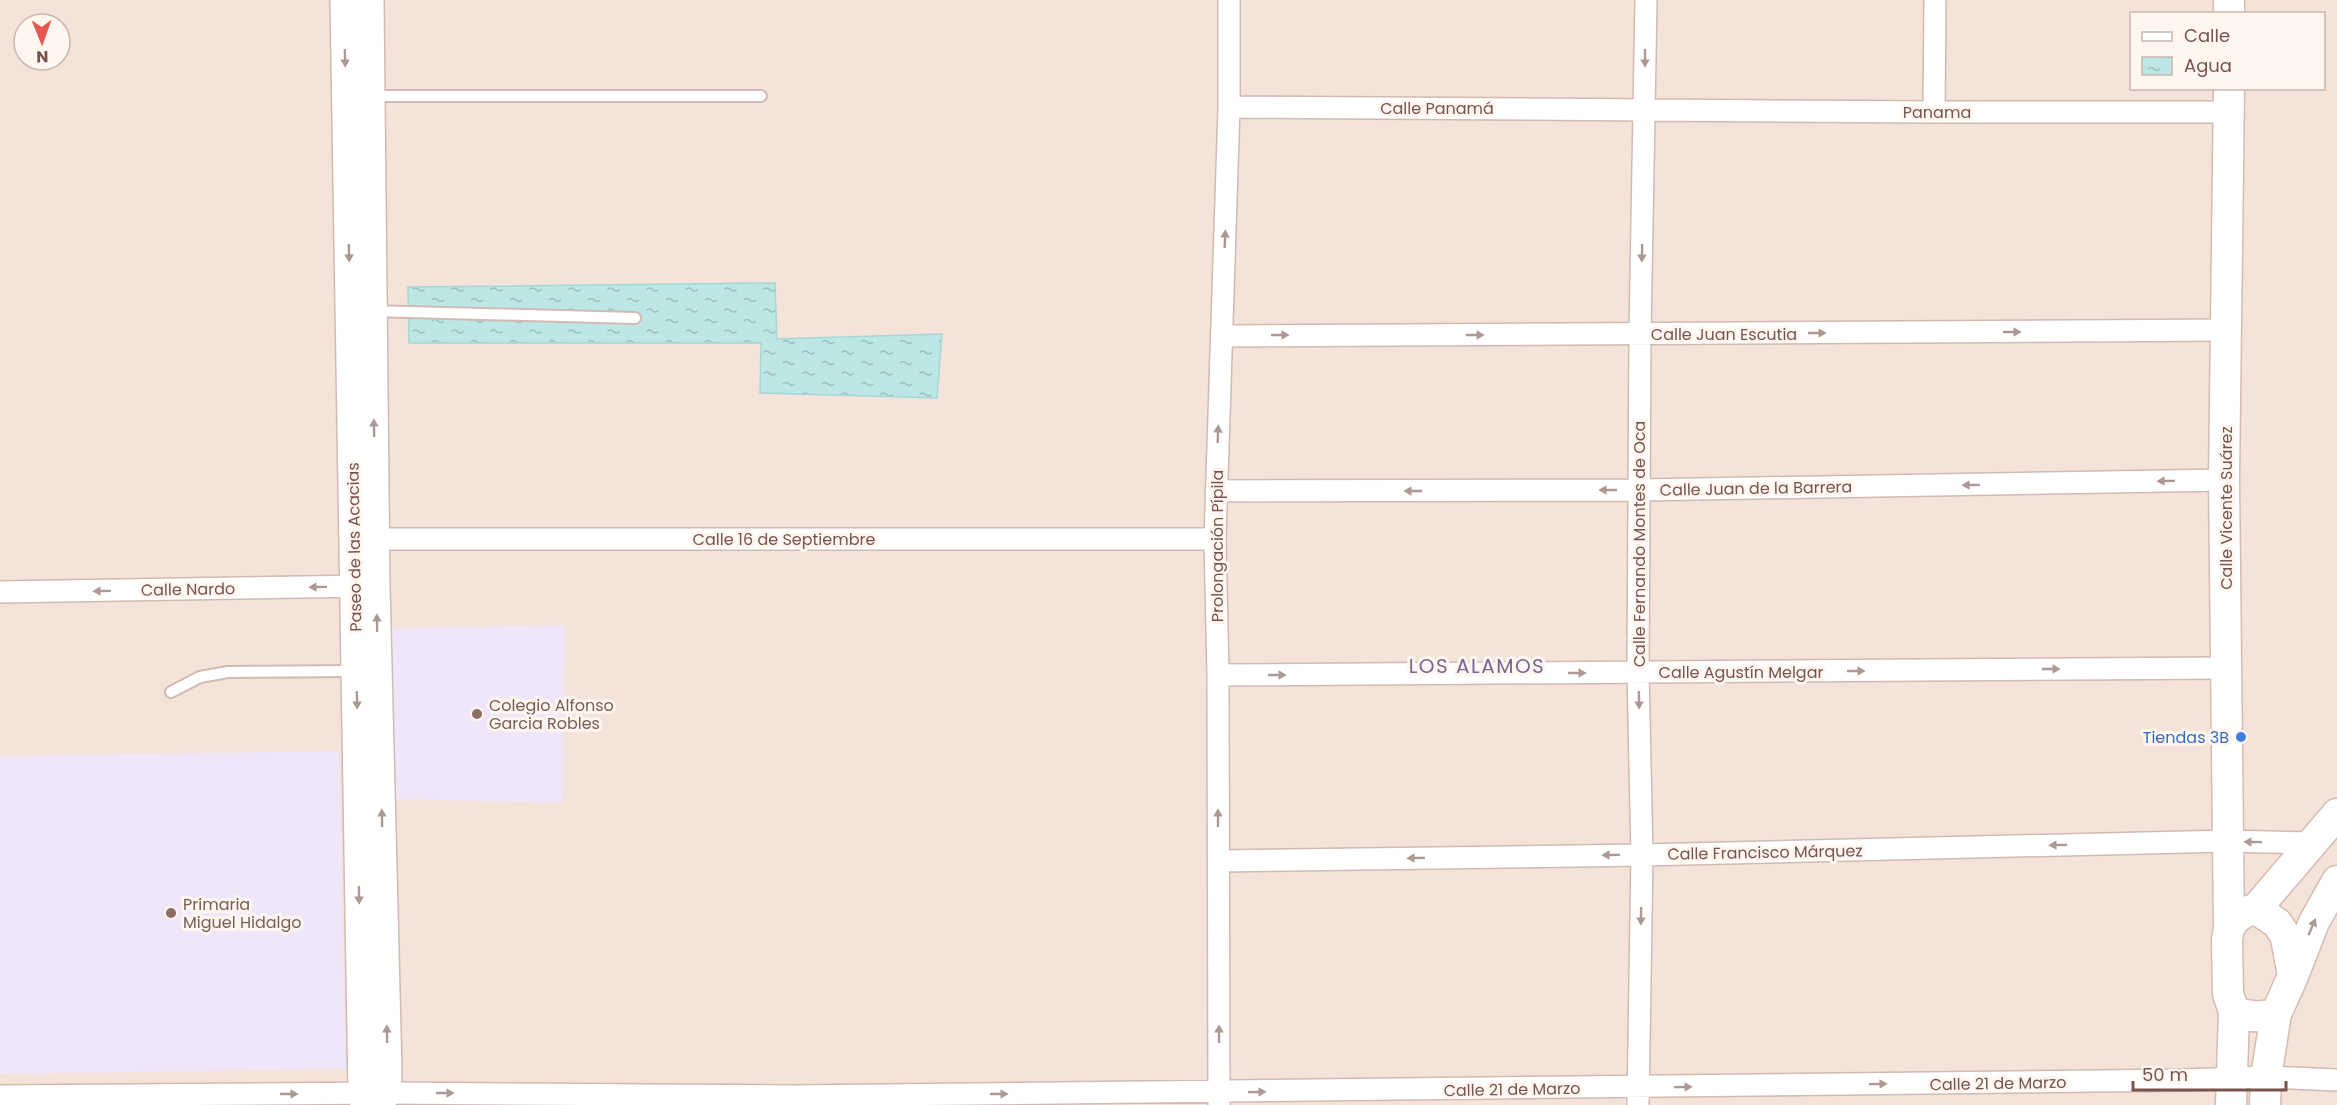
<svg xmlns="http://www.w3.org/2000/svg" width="2337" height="1105" viewBox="0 0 2337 1105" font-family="Poppins,sans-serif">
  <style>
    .residential { fill: #f4e3d8; fill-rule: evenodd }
    .education { fill: #efe6f9 }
    .water { fill: url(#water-ripples); stroke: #a4d8d8; stroke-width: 1.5 }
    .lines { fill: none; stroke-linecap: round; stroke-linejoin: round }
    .service-casing { stroke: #d1bab1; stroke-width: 14 }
    .minor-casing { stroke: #d1bab1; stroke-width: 24 }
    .tertiary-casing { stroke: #d1bab1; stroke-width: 30 }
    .secondary-casing { stroke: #d6bbb1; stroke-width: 33 }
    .service { stroke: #fff; stroke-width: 10 }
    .minor { stroke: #fff; stroke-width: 21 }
    .tertiary { stroke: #fff; stroke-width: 27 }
    .secondary { stroke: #fff; stroke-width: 30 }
    .oneway { fill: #ad9994 }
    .education-dot { fill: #8d6e63; stroke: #fff6f0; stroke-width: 2 }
    .shop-dot { fill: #3f7fe0; stroke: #fff6f0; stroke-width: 2 }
    .labels { text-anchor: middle; stroke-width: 6; stroke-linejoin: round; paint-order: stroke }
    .street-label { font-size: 16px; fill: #77554d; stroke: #fff6f0 }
    .education-label { font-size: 16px; fill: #785e54; stroke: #fff6f0; text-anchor: start }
    .shop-label { font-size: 16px; fill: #366cbe; stroke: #fff6f0; text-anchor: end }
    .quarter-label { font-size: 20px; letter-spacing: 1.5px; fill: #7b6593; stroke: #fff6f0 }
  </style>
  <defs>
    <pattern id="water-ripples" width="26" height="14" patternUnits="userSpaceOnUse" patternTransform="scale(1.5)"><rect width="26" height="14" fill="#bde6e6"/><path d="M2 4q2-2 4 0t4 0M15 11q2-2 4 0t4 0" fill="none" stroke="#9ebdbd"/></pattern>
  </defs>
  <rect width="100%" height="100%" fill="#fcf2e9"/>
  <path class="residential" d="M0,0H2337V1105H0ZM2132,14H2324V88H2132ZM24,24H60V60H24Z"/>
  <path class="education" d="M565,625L563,803L393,799L388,628Z
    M339,751L346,1069L0,1074V756Z"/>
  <path class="water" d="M775,283L777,339L942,334L937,398L760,393L761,343H409L408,287Z"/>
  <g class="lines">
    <g class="service-casing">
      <path id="service" d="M371,96H761
        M372,311L635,318
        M171,692L200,677L228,672L356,671"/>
    </g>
    <g class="minor-casing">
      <path id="minor" d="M1229,107L1934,112H2229
        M1934,112L1935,0
        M1222,336L2227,330
        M1216,491L1640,490L2224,480
        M361,540L376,539H1215
        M0,592L367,586
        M1218,675L2228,668
        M1219,861L1642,855L2227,841L2312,843
        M0,1096L387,1093L793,1096L2184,1080L2266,1077L2337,1080
        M1219,1105L1218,675L1215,539L1229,107V0
        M1638,1105L1642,855L1638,673L1640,334L1646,0"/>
    </g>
    <g class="tertiary-casing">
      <path id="tertiary" d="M344,0L362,1094L364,1105
        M370,0L376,586L388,1072L387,1093L379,1105"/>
    </g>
    <g class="secondary-casing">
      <path id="secondary" d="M2229,14V0
        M2229,88L2224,480L2229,928
        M2256,909L2337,814
        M2293,976L2314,922L2337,881
        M2231,1105L2234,1011L2228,994L2227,940L2229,928L2235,919L2245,912L2256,909L2277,923L2285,935L2288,948L2293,976L2276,1014C2260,1017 2248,1018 2234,1011
        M2265,1105L2266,1077L2276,1014"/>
    </g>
    <use href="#service" class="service"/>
    <use href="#minor" class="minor"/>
    <use href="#tertiary" class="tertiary"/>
    <use href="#secondary" class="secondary"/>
  </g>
  <defs><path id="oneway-solid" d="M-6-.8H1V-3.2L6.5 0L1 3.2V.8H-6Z" transform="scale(1.5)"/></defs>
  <g class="oneway">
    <use href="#oneway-solid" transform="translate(345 58) rotate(89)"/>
    <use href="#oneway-solid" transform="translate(1645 58) rotate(90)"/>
    <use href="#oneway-solid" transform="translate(1225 239) rotate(-88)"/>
    <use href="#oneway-solid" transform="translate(349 253) rotate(89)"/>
    <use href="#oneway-solid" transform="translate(1642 253) rotate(91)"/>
    <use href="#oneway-solid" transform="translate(2012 332)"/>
    <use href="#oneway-solid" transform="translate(1817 333)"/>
    <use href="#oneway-solid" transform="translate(1280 335)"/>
    <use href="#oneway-solid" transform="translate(1475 335)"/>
    <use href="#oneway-solid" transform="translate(374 428) rotate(-91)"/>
    <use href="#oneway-solid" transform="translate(1218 434) rotate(-88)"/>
    <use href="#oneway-solid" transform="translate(2166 481) rotate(179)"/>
    <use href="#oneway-solid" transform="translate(1971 485) rotate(179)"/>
    <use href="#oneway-solid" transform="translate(1608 490) rotate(180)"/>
    <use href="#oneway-solid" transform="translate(1413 491) rotate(180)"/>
    <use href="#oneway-solid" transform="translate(318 587) rotate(179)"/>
    <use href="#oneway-solid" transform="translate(102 591) rotate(179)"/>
    <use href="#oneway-solid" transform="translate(377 623) rotate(-91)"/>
    <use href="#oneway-solid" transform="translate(2051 669)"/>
    <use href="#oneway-solid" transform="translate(1856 671)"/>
    <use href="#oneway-solid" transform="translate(1577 673)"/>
    <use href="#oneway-solid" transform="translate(1277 675)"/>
    <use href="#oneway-solid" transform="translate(357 700) rotate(89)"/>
    <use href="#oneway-solid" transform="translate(1639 700) rotate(89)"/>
    <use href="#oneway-solid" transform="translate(382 818) rotate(-91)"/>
    <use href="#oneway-solid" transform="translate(1218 818) rotate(-90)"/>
    <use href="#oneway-solid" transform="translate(2253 842) rotate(-179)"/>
    <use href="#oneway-solid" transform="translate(2058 845) rotate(179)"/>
    <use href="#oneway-solid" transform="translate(1611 855) rotate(179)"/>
    <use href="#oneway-solid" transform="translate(1416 858) rotate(179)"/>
    <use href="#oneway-solid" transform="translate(359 895) rotate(89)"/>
    <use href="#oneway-solid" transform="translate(1641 916) rotate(91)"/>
    <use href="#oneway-solid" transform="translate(2312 927) rotate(-67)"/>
    <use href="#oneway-solid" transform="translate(387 1034) rotate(-91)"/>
    <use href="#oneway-solid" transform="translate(1219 1034) rotate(-90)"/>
    <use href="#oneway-solid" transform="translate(1878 1084) rotate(-1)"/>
    <use href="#oneway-solid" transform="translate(1683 1087) rotate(-1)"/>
    <use href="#oneway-solid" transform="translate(1257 1092) rotate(-1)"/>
    <use href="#oneway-solid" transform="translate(445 1093)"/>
    <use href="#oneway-solid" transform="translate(289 1094)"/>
    <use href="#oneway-solid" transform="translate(999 1094)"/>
  </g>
  <g class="education-dot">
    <circle cx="477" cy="714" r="6"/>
    <circle cx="171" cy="913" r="6"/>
  </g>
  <circle class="shop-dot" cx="2241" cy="737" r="6"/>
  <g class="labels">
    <g class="street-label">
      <text x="1437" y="114">Calle Panamá</text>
      <text x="1937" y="118">Panama</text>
      <text x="1724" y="340">Calle Juan Escutia</text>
      <text transform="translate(1756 488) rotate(-1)" y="6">Calle Juan de la Barrera</text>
      <text transform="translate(2226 508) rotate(-90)" y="6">Calle Vicente Suárez</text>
      <text x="784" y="545">Calle 16 de Septiembre</text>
      <text transform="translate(1639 544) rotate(-90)" y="6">Calle Fernando Montes de Oca</text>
      <text transform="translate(1217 546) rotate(-90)" y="6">Prolongación Pípila</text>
      <text transform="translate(354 547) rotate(-91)" y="6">Paseo de las Acacias</text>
      <text transform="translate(188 589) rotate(-1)" y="6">Calle Nardo</text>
      <text x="1741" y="678">Calle Agustín Melgar</text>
      <text transform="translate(1765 852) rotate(-1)" y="6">Calle Francisco Márquez</text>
      <text transform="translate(1998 1083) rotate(-1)" y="6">Calle 21 de Marzo</text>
      <text transform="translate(1512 1089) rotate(-1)" y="6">Calle 21 de Marzo</text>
    </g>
    <g class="education-label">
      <text x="489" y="711">Colegio Alfonso<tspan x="489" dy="18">Garcia Robles</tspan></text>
      <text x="183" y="910">Primaria<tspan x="183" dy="18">Miguel Hidalgo</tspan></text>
    </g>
    <g class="shop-label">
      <text x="2229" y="743">Tiendas 3B</text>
    </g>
    <g class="quarter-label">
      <text x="1477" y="673">LOS ALAMOS</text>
    </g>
  </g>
  <rect x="2130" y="12" width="195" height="78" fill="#fff6f0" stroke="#c9b6af" stroke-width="1.5"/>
  <rect x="2142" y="32" width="30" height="9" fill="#ffffff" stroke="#c9b6af" stroke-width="1.5"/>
  <text x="2184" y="42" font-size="18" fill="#77554d">Calle</text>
  <rect x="2142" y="57" width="30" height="18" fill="url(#water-ripples)" stroke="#c9b6af" stroke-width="1.5"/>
  <text x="2184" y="72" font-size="18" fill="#77554d">Agua</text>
  <g transform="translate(42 42) rotate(179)"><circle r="28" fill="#fff6f0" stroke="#c9b6af" stroke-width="1.5"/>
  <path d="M0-4.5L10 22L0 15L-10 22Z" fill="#e45951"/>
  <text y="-9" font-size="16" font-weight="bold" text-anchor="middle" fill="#77554d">N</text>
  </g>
  <path d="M2133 1081v9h153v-9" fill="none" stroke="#77554d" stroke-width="3"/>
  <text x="2142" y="1081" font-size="18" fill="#77554d" stroke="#fff6f0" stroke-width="4.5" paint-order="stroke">50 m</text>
</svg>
